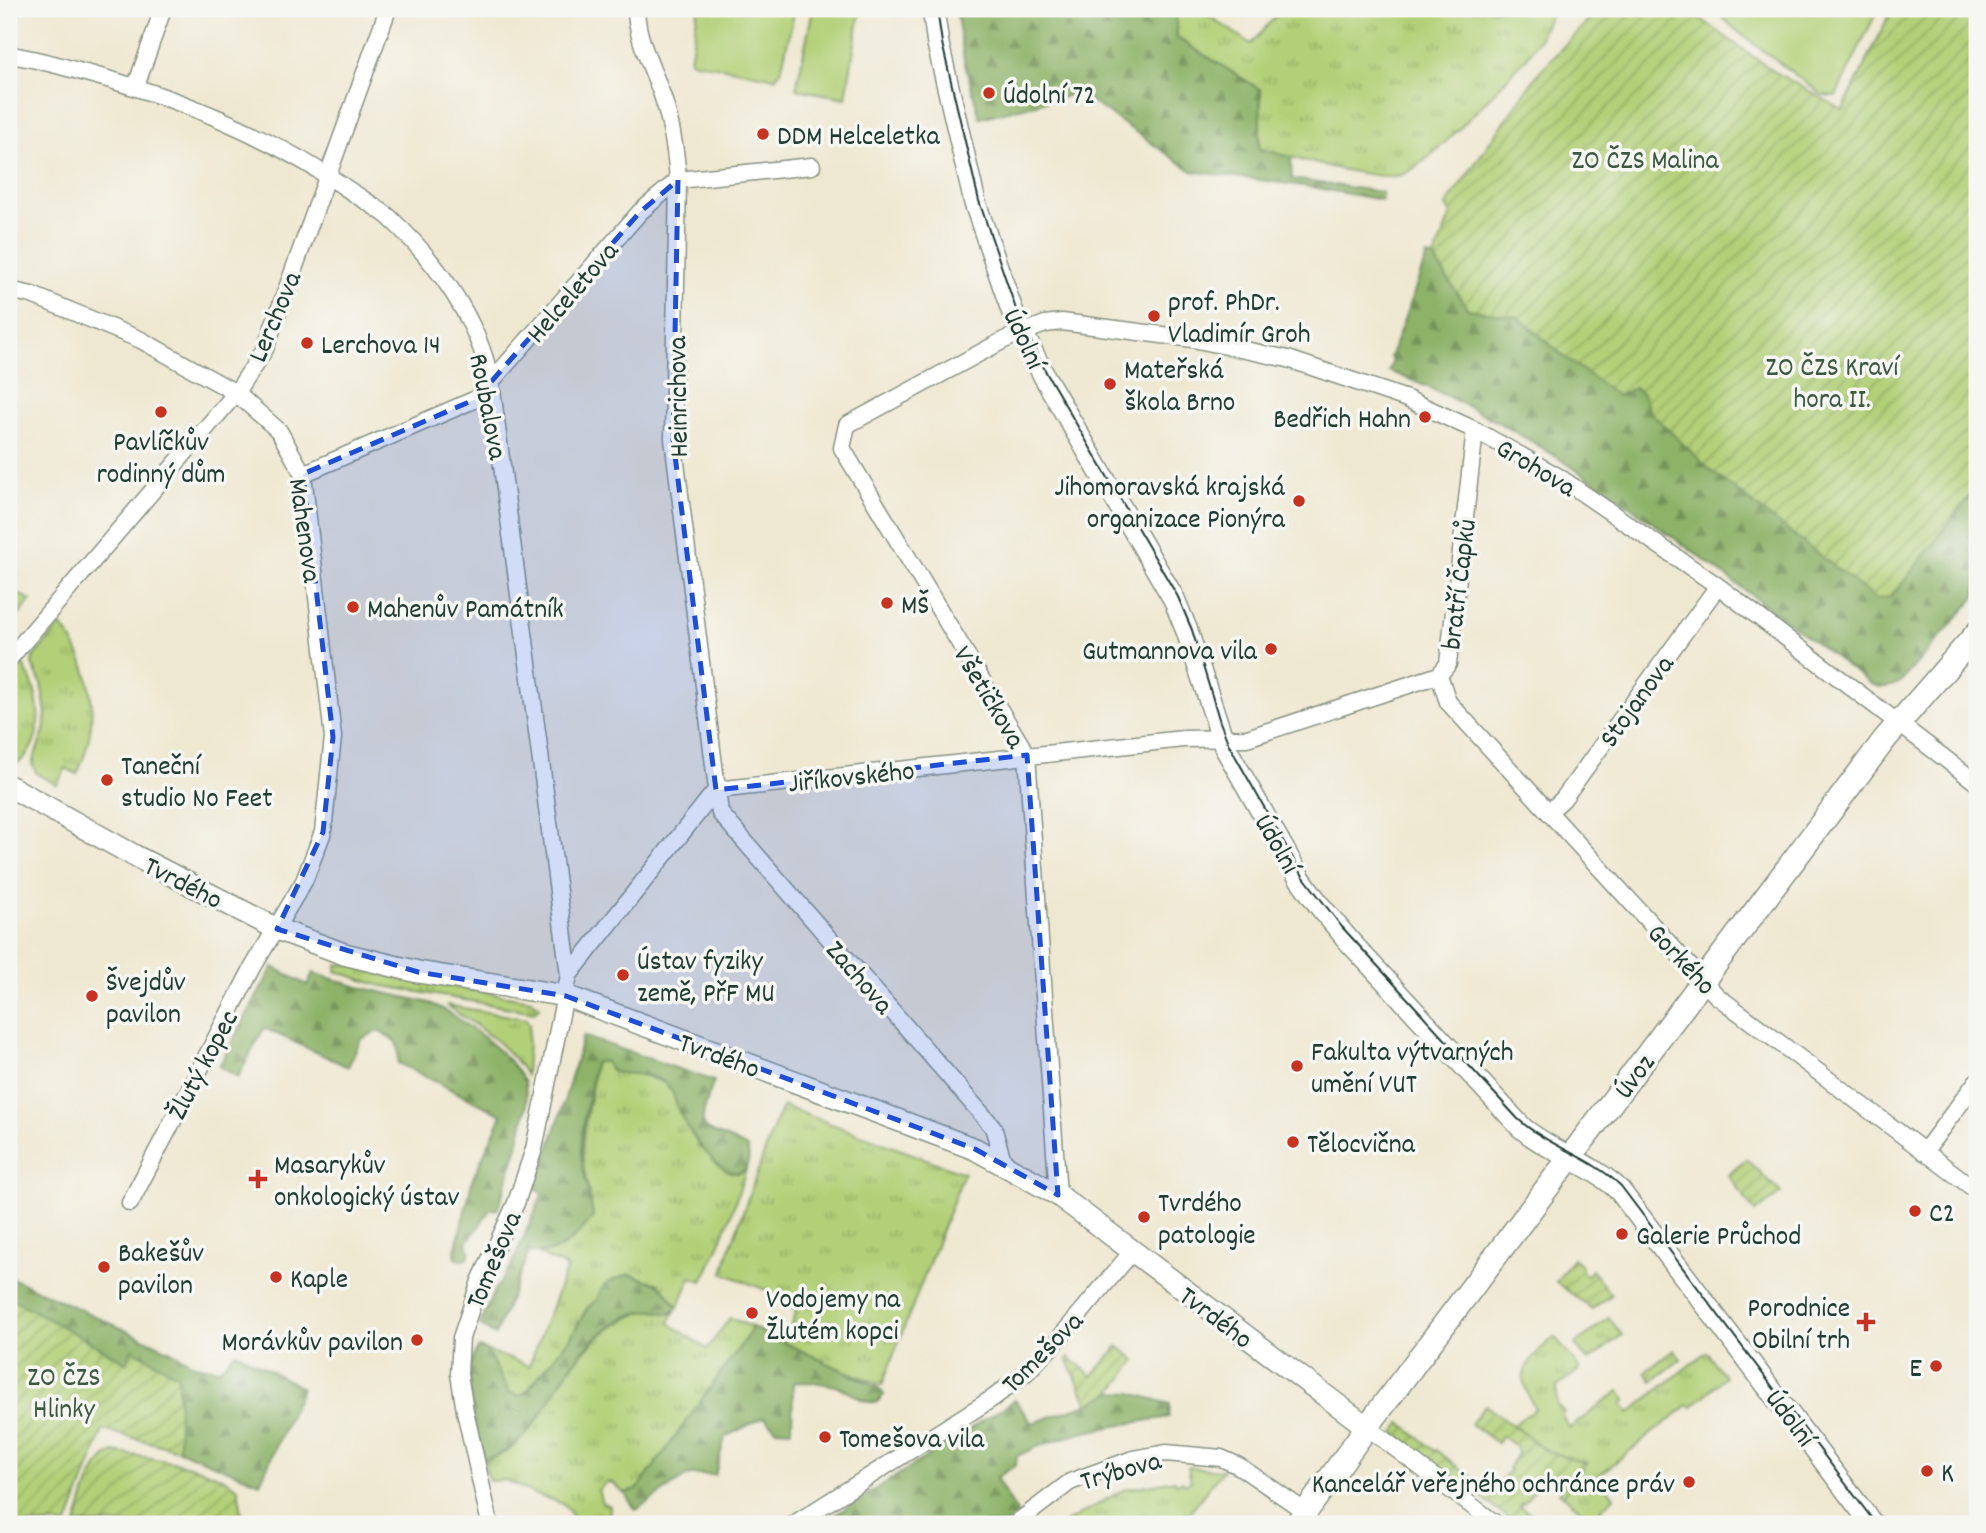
<svg xmlns="http://www.w3.org/2000/svg" width="1986" height="1533" viewBox="0 0 1986 1533" font-family="Dekko,sans-serif">
  <style>
    .grass { fill: url(#grass-tufts); stroke: #688656; stroke-width: 2 }
    .forest { fill: url(#forest-firs); stroke: #56784e; stroke-width: 2 }
    .garden { fill: url(#garden-furrows); stroke: #688656; stroke-width: 2 }
    .pitch { fill: #b2d077; stroke: #688656; stroke-width: 2 }
    .lines { fill: none; stroke-linecap: round; stroke-linejoin: round }
    .minor-casing { stroke: #879282; stroke-width: 19 }
    .tertiary-casing { stroke: #879282; stroke-width: 24 }
    .secondary-casing { stroke: #879282; stroke-width: 26 }
    .minor { stroke: #fff; stroke-width: 16 }
    .tertiary { stroke: #fff; stroke-width: 21 }
    .secondary { stroke: #fff; stroke-width: 23 }
    .tram { stroke: #1f3d34; stroke-width: 2 }
    .marked { fill: #1d4ed8; fill-opacity: 0.2; stroke: #1d4ed8; stroke-width: 5; stroke-dasharray: 14 9; stroke-linejoin: round }
    .poi-dot { fill: #c8321e; stroke: #f6f6f2; stroke-width: 2.5 }
    .labels { text-anchor: middle; stroke-width: 7; stroke-linejoin: round; paint-order: stroke }
    .poi-label { font-size: 28px; fill: #1f3d34; stroke: #f6f6f2; text-anchor: start }
    .park-label { font-size: 28px; fill: #3c5a41; stroke: #f6f6f2 }
    .street-label { font-size: 28px; fill: #1f3d34; stroke: #f6f6f2 }
  </style>
  <defs>
    <pattern id="grass-tufts" width="24" height="20" patternUnits="userSpaceOnUse" patternTransform="scale(1.75)"><rect width="24" height="20" fill="#b2d077"/><path d="M3 7l-1-3M5 7V3M7 7l1-3M15 17l-1-3M17 17v-4M19 17l1-3" fill="none" stroke="#90aa62"/></pattern>
    <pattern id="forest-firs" width="22" height="20" patternUnits="userSpaceOnUse" patternTransform="scale(1.75)"><rect width="22" height="20" fill="#8db268"/><path d="M5 1l3.5 6h-7zM16 11l3.5 6h-7z" fill="#739256"/></pattern>
    <pattern id="garden-furrows" width="10" height="10" patternUnits="userSpaceOnUse" patternTransform="scale(1.75)"><rect width="10" height="10" fill="#b2d077"/><path d="M-1 1l2-2M0 10L10 0M9 11l2-2" fill="none" stroke="#90aa62"/></pattern>
  </defs>
  <rect width="100%" height="100%" fill="#f6f6f2"/>
  <filter id="ink" filterUnits="userSpaceOnUse"><feTurbulence type="fractalNoise" baseFrequency=".0143" numOctaves="2"/><feDisplacementMap in="SourceGraphic" scale="14" xChannelSelector="R" yChannelSelector="G"/><feConvolveMatrix kernelMatrix="1 2 1 2 8 2 1 2 1" color-interpolation-filters="sRGB"/></filter>
  <filter id="wash" filterUnits="userSpaceOnUse"><feTurbulence type="fractalNoise" baseFrequency=".00686" numOctaves="4" result="noise"/><feDisplacementMap in="SourceGraphic" scale="28" xChannelSelector="R" yChannelSelector="G"/><feGaussianBlur stdDeviation="1.57" result="paint"/><feColorMatrix in="noise" values="0 0 0 0 0 0 0 0 0 0 0 0 0 0 0 0 0 1.4 0 .05"/><feComposite in="paint" operator="in"/></filter>
  <g filter="url(#wash)">
    <rect width="100%" height="100%" fill="#efe8d1"/>
    <path class="grass" d="M1175,9H1199L1251,44L1282,9H1553L1538,41L1527,57C1503,82 1430,166 1401,175C1378,182 1287,156 1259,149L1261,90L1177,38Z
      M9,590L31,600L9,628Z
      M61,625C96,670 101,722 77,774L66,768L57,785L37,774L32,764L44,731L46,713L41,683L32,664L33,657Z
      M18,659C41,685 50,744 15,765C5,738 13,736 14,711C14,700 8,690 9,679C10,671 14,665 18,659Z
      M347,964L390,976L531,1000L540,1007L534,1012L378,985L336,971L337,965Z
      M446,1005L526,1019L529,1024L526,1075C508,1044 475,1025 446,1005Z
      M604,1061L622,1073L633,1072L665,1083L673,1093L684,1120L701,1149L709,1153L714,1161L740,1173L746,1169C734,1208 721,1246 702,1281L691,1277L678,1307L664,1289L658,1284L629,1274L587,1308L571,1337L526,1392L519,1396L509,1393L486,1350L529,1366L567,1267L540,1255L550,1251L589,1192C572,1139 593,1112 594,1063Z
      M783,1106L964,1173L882,1385L822,1362L784,1343L797,1310L769,1299L771,1292L723,1273L728,1254L778,1115Z
      M649,1310L669,1314L675,1311L669,1323L707,1349L730,1318L752,1327L746,1338L637,1491L624,1493L613,1483L607,1482L598,1490L602,1503L610,1506V1512L596,1524H578L564,1504L534,1494L506,1480L489,1481L484,1460C489,1458 495,1458 500,1455C519,1447 533,1425 544,1408C571,1364 597,1325 649,1310Z
      M1609,1318L1622,1335L1588,1361L1575,1344Z
      M1555,1337L1580,1369L1557,1387V1404L1564,1412L1561,1415L1570,1428L1619,1391L1626,1400L1622,1404L1629,1413L1706,1352L1725,1377L1692,1407L1688,1405L1598,1476L1614,1497L1601,1509L1614,1524H1605L1606,1520L1582,1511L1563,1495L1585,1463L1547,1451L1513,1425L1535,1409C1532,1401 1525,1391 1524,1382C1521,1364 1543,1346 1555,1337Z
      M1674,1350L1681,1359L1652,1381L1645,1372Z
      M1188,1467L1223,1470L1180,1524H1064L1123,1490L1175,1480L1176,1483L1183,1481L1184,1484L1191,1482Z"/>
    <path class="forest" d="M956,9H1175L1177,38L1261,90L1259,149L1291,157L1292,179L1382,192V200L1311,187L1192,171L1079,93L980,118L964,60Z
      M1427,256L1434,258L1468,309L1518,317L1566,358L1634,388L1643,394L1650,412L1898,589L1977,486V595L1902,680C1891,688 1883,689 1871,684C1815,642 1760,601 1704,560C1604,486 1506,416 1389,371L1393,360L1390,358Z
      M273,967L307,985L313,973L359,987L430,1003L445,1010L481,1035L508,1059L525,1082L527,1106L517,1149L498,1209L490,1210L467,1243L470,1252L467,1259L461,1260L456,1258L455,1251L473,1178L502,1115L398,1063C400,1042 397,1040 378,1031L361,1039L348,1067L264,1028L238,1077L219,1066Z
      M583,1036L714,1081C692,1141 702,1122 747,1148C751,1159 747,1178 731,1172C711,1166 685,1126 677,1107C674,1098 673,1089 665,1083C650,1072 630,1075 613,1072L604,1061L594,1063C592,1092 581,1121 581,1151C582,1173 591,1194 593,1217C576,1238 558,1258 529,1252L495,1335L480,1325L494,1291L511,1267L543,1193L535,1189L559,1119Z
      M629,1274L658,1284L664,1289L678,1307L669,1314C634,1300 593,1336 573,1363C556,1387 543,1418 521,1439C510,1450 499,1456 484,1460C477,1431 458,1374 478,1348L486,1350L509,1392L519,1396L526,1392L571,1337L588,1307L597,1300C602,1281 612,1281 629,1274Z
      M9,1277L171,1351L195,1365L219,1369L236,1352L302,1388L260,1483L179,1450L178,1376L132,1349L128,1363L9,1297Z
      M752,1327L878,1387L884,1395L876,1403C862,1402 857,1396 845,1390C829,1382 810,1382 793,1382L792,1430L776,1429L764,1417L725,1437L715,1475H689L636,1510L624,1493L637,1490L746,1338Z
      M1112,1392L1132,1393L1170,1404L1169,1417C1116,1426 1065,1432 1017,1456L1016,1465L996,1478L1018,1514L1006,1524H821L1015,1400L1032,1423L1088,1404Z"/>
    <path class="garden" d="M1596,9H1687L1772,70L1843,110L1892,9H1977V486L1898,589L1890,597L1876,599L1711,471L1650,412L1643,394L1634,388L1618,396L1566,358L1518,317L1468,309L1434,258L1451,214L1446,206L1448,202L1540,71L1583,26Z
      M1747,1159L1781,1193L1755,1212L1728,1175Z
      M1573,1258L1581,1265L1582,1271L1587,1276L1592,1270L1611,1295L1592,1309L1556,1282Z
      M9,1297L127,1363L132,1349L178,1376L179,1450L103,1430L68,1524H9Z
      M1118,1346L1136,1360L1112,1392L1088,1404L1067,1359L1069,1357L1092,1376Z
      M1485,1405L1547,1451L1586,1463L1563,1495L1559,1492L1564,1485L1551,1476L1541,1488L1535,1484L1533,1487L1535,1489L1523,1504L1521,1503L1520,1506L1542,1522L1540,1524H1517L1394,1433L1401,1423L1435,1451L1437,1450L1463,1472L1465,1471L1472,1476L1471,1478L1491,1490L1498,1481L1503,1482L1502,1480L1510,1470L1508,1468L1517,1454L1516,1447L1502,1436L1497,1443L1471,1424Z
      M114,1452C154,1460 204,1462 238,1488L243,1519L246,1524H76C84,1501 89,1464 114,1452Z"/>
    <path class="pitch" d="M698,9H795L781,71L775,78L690,61Z
      M813,9H845L860,12L846,98L796,89Z
      M1713,9H1878L1836,96L1822,95L1737,31Z"/>
  </g>
  <g filter="url(#ink)">
    <g class="lines">
      <g class="minor-casing">
        <path id="minor" d="M636,9C637,42 653,68 663,98C672,125 676,152 678,180L673,439L720,813L993,1127L1004,1164
          M9,55C35,58 60,66 86,73C180,98 275,138 355,194C367,202 380,209 390,218C437,262 478,319 491,382L569,975L534,1149L516,1203L480,1281L461,1338L459,1374L465,1411L490,1524
          M136,86L163,9
          M9,290L32,295L141,340L236,393L279,431L303,474L333,737L323,832L304,881L253,967L130,1203
          M303,474L476,399L640,212L678,180L812,166
          M9,659L236,393L265,349L388,9
          M1439,675L1448,702L1717,996L1977,1191
          M1549,812L1563,799L1718,586
          M569,975L716,790L1183,739L1247,738L1439,675L1448,664L1475,430
          M1924,1152L1977,1081
          M1058,1195L1027,755L842,448L847,425L1004,340L1045,324L1062,322L1193,339L1288,359L1407,399L1475,430L1559,477L1718,586L1977,783
          M1367,1427L1496,1524
          M794,1524L993,1398L1027,1372L1057,1341L1132,1252
          M1015,1524L1070,1482L1133,1459L1166,1453L1221,1458L1239,1466L1306,1512"/>
      </g>
      <g class="tertiary-casing">
        <path id="tertiary" d="M933,9L938,44L975,203L1014,316L1044,376L1174,599L1187,631L1225,747L1299,877L1319,905L1349,941L1521,1127C1551,1153 1592,1163 1620,1191L1872,1524
          M9,786L135,856L277,929L344,954L418,972L566,996L975,1149L1058,1195L1367,1427"/>
      </g>
      <g class="secondary-casing">
        <path id="secondary" d="M1297,1524L1367,1427L1885,739L1977,633"/>
      </g>
      <use href="#minor" class="minor"/>
      <use href="#tertiary" class="tertiary"/>
      <use href="#secondary" class="secondary"/>
      <path class="tram" d="M937,9L942,43L979,201L1018,315L1047,374L1178,597L1192,630L1220,722L1229,745L1303,876L1342,927L1518,1119C1549,1147 1591,1157 1621,1186L1876,1524"/>
    </g>
  </g>
  <path class="marked" d="M678,180L673,439L716,790L1027,755L1058,1195L975,1149L566,996L418,972L277,929L323,832L333,737L303,474L476,399L640,212Z"/>
  <g class="poi-dot">
    <circle cx="989" cy="93" r="7"/>
    <circle cx="763" cy="134" r="7"/>
    <circle cx="1154" cy="316" r="7"/>
    <circle cx="307" cy="343" r="7"/>
    <circle cx="1110" cy="384" r="7"/>
    <circle cx="161" cy="412" r="7"/>
    <circle cx="1425" cy="417" r="7"/>
    <circle cx="1299" cy="501" r="7"/>
    <circle cx="887" cy="603" r="7"/>
    <circle cx="353" cy="607" r="7"/>
    <circle cx="1271" cy="649" r="7"/>
    <circle cx="107" cy="780" r="7"/>
    <circle cx="623" cy="975" r="7"/>
    <circle cx="92" cy="996" r="7"/>
    <circle cx="1297" cy="1066" r="7"/>
    <circle cx="1293" cy="1142" r="7"/>
    <path d="M254.5 1168.5h7v7h7v7h-7v7h-7v-7h-7v-7h7z"/>
    <circle cx="1915" cy="1211" r="7"/>
    <circle cx="1144" cy="1217" r="7"/>
    <circle cx="1622" cy="1234" r="7"/>
    <circle cx="104" cy="1267" r="7"/>
    <circle cx="276" cy="1277" r="7"/>
    <circle cx="752" cy="1313" r="7"/>
    <path d="M1862.5 1311.5h7v7h7v7h-7v7h-7v-7h-7v-7h7z"/>
    <circle cx="417" cy="1340" r="7"/>
    <circle cx="1936" cy="1366" r="7"/>
    <circle cx="825" cy="1437" r="7"/>
    <circle cx="1927" cy="1471" r="7"/>
    <circle cx="1689" cy="1482" r="7"/>
  </g>
  <g class="labels">
    <g class="poi-label">
      <text x="1003" y="103">Údolní 72</text>
      <text x="777" y="144">DDM Helceletka</text>
      <text x="1168" y="310">prof. PhDr.<tspan x="1168" dy="32">Vladimír Groh</tspan></text>
      <text x="321" y="353">Lerchova 14</text>
      <text x="1124" y="378">Mateřská<tspan x="1124" dy="32">škola Brno</tspan></text>
      <text x="1411" y="427" text-anchor="end">Bedřich Hahn</text>
      <text x="161" y="450" text-anchor="middle">Pavlíčkův<tspan x="161" dy="32">rodinný dům</tspan></text>
      <text x="1285" y="495" text-anchor="end">Jihomoravská krajská<tspan x="1285" dy="32">organizace Pionýra</tspan></text>
      <text x="901" y="613">MŠ</text>
      <text x="367" y="617">Mahenův Památník</text>
      <text x="1257" y="659" text-anchor="end">Gutmannova vila</text>
      <text x="121" y="774">Taneční<tspan x="121" dy="32">studio No Feet</tspan></text>
      <text x="637" y="969">Ústav fyziky<tspan x="637" dy="32">země, PřF MU</tspan></text>
      <text x="106" y="990">Švejdův<tspan x="106" dy="32">pavilon</tspan></text>
      <text x="1311" y="1060">Fakulta výtvarných<tspan x="1311" dy="32">umění VUT</tspan></text>
      <text x="1307" y="1152">Tělocvična</text>
      <text x="274" y="1173">Masarykův<tspan x="274" dy="32">onkologický ústav</tspan></text>
      <text x="1158" y="1211">Tvrdého<tspan x="1158" dy="32">patologie</tspan></text>
      <text x="1929" y="1221">C2</text>
      <text x="1636" y="1244">Galerie Průchod</text>
      <text x="118" y="1261">Bakešův<tspan x="118" dy="32">pavilon</tspan></text>
      <text x="290" y="1287">Kaple</text>
      <text x="766" y="1307">Vodojemy na<tspan x="766" dy="32">Žlutém kopci</tspan></text>
      <text x="1850" y="1316" text-anchor="end">Porodnice<tspan x="1850" dy="32">Obilní trh</tspan></text>
      <text x="403" y="1350" text-anchor="end">Morávkův pavilon</text>
      <text x="1922" y="1376" text-anchor="end">E</text>
      <text x="839" y="1447">Tomešova vila</text>
      <text x="1941" y="1481">K</text>
      <text x="1675" y="1492" text-anchor="end">Kancelář veřejného ochránce práv</text>
    </g>
    <g class="park-label">
      <text x="1645" y="168">ZO ČZS Malina</text>
      <text x="1832" y="375">ZO ČZS Kraví<tspan x="1832" dy="32">hora II.</tspan></text>
      <text x="64" y="1385">ZO ČZS<tspan x="64" dy="32">Hlinky</tspan></text>
    </g>
    <g class="street-label">
      <text transform="translate(571 291) rotate(-49)" y="10">Helceletova</text>
      <text transform="translate(273 316) rotate(-67)" y="10">Lerchova</text>
      <text transform="translate(1026 338) rotate(65)" y="10">Údolní</text>
      <text transform="translate(676 397) rotate(-91)" y="10">Heinrichova</text>
      <text transform="translate(490 406) rotate(79)" y="10">Roubalova</text>
      <text transform="translate(1537 466) rotate(31)" y="10">Grohova</text>
      <text transform="translate(307 530) rotate(82)" y="10">Mahenova</text>
      <text transform="translate(1457 584) rotate(-83)" y="10">bratří Čapků</text>
      <text transform="translate(991 696) rotate(59)" y="10">Všetičkova</text>
      <text transform="translate(1635 700) rotate(-54)" y="10">Stojanova</text>
      <text transform="translate(851 775) rotate(-6)" y="10">Jiříkovského</text>
      <text transform="translate(1279 843) rotate(60)" y="10">Údolní</text>
      <text transform="translate(184 881) rotate(27)" y="10">Tvrdého</text>
      <text transform="translate(1683 958) rotate(47)" y="10">Gorkého</text>
      <text transform="translate(861 976) rotate(49)" y="10">Zachova</text>
      <text transform="translate(720 1054) rotate(20)" y="10">Tvrdého</text>
      <text transform="translate(201 1064) rotate(-62)" y="10">Žlutý kopec</text>
      <text transform="translate(1633 1075) rotate(-53)" y="10">Úvoz</text>
      <text transform="translate(492 1259) rotate(-67)" y="10">Tomešova</text>
      <text transform="translate(1217 1316) rotate(37)" y="10">Tvrdého</text>
      <text transform="translate(1041 1351) rotate(-45)" y="10">Tomešova</text>
      <text transform="translate(1792 1417) rotate(53)" y="10">Údolní</text>
      <text transform="translate(1120 1469) rotate(-16)" y="10">Trýbova</text>
    </g>
  </g>
  <rect width="1986" height="1533" fill="none" stroke="#f6f6f2" stroke-width="35"/>
</svg>
